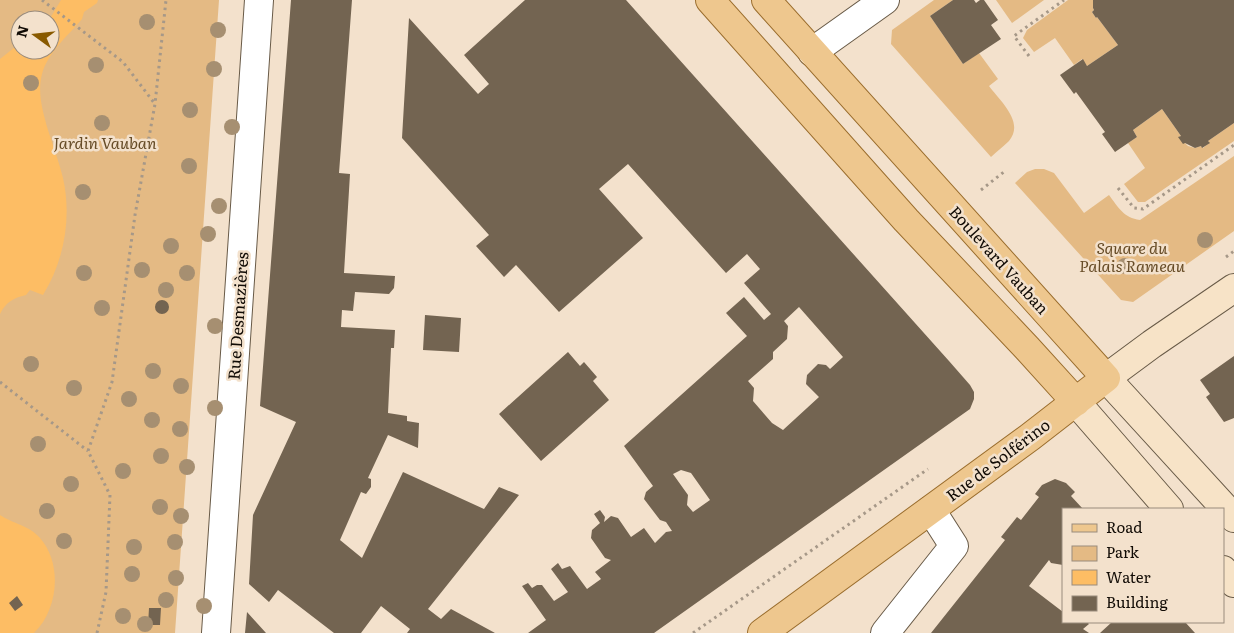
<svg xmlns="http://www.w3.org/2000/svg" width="1234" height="633" viewBox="0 0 1234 633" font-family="Literata,serif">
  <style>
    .green { fill: #e4ba84; fill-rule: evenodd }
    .water { fill: #fdbd64 }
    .building { fill: #736451; fill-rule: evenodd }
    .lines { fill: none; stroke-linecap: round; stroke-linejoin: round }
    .street-casing { stroke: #685a47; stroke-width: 30 }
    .secondary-casing { stroke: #685a47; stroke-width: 30 }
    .primary-casing { stroke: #9a6d2d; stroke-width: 30 }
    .path { stroke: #a69888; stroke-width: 3; stroke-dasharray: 2.5 4; stroke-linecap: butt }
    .street { stroke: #fff; stroke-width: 28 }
    .secondary { stroke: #f7e3c7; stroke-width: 28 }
    .primary { stroke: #eec78e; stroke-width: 28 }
    .tree { fill: #a68f71 }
    .labels { text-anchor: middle; stroke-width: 5; stroke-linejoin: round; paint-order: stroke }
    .park-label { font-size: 16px; font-style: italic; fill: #674c27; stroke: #f3e1cc }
    .street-label { font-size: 16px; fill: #110b05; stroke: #f3e1cc }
  </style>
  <rect width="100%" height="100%" fill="#f3e1cc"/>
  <path class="green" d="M0,0H219L175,633H0ZM20,20H50V50H20Z
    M934,0H953L930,16L963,64L979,53L998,79L989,86C1000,101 1025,122 1009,141C1004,146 997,151 991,157L891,44L892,30Z
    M996,0H1044L1012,23Z
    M1068,0H1093V8L1094,10L1092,12L1096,18L1097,17L1118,45L1087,66L1082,59L1074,65L1055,38L1034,52L1023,38L1027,30Z
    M1162,109L1181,136L1179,137L1188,146L1195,148L1201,146L1203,148L1209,143L1208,141L1234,123V141L1145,202H1138L1124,184L1145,168L1128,143L1137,137L1133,130Z
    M1234,156V231L1133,302L1121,300L1015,183L1027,172L1035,169H1044L1054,173L1084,213L1109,195C1118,207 1124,218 1140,220Z"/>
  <path class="water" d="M61,0H98L97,3L84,12L82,19C68,36 48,52 42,74C37,93 43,112 48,130C53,146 59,162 63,178C72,218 64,261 43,295L30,290L26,295C13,298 6,302 0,314V59L20,43V50H50L49,20Z
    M0,515C13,524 29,525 40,538C63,564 58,610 34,633H0Z"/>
  <path class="building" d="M291,0H352L339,173L350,174L344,273L395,276L394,288L389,294L355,292L353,311L342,310L341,327L395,330L394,348H391L388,413L407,416V421L419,423L418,448L388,435L368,478L371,479V487L366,494L361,492L340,540L362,558L403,472L484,509L499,487L519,495L428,609L441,619L451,609L495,633H407L410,629L381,606L361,633H334L278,590L269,602L249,584L253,515L296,422L260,406Z
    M525,0H626L949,361L970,385L974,392V399L970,409L654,633H528L546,620L522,586L528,583L532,588L537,585H542L554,601L568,592L551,569L558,563L562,569L570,566L587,589L601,579L595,572L611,560L605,558L591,538L592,530L600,523L594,514L600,510L605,517L604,522L611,516L618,518L631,537L644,528L655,543L666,532L672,531L666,522L660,520L644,499L646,492L653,486L624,446L747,336L726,313L744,297L764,320L771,314L744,283L760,269L747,254L726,273L628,164L599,189L643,238L559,312L516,265L504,277L476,246L489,235L402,138L409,18L478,94L489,84L464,55ZM799,307L843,357L830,369L826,365L818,364L807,375L806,384L819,397L783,430L772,423L753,401L754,388L748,381L773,359V352L787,339L788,326L784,321ZM681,470L691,473L710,500L693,512L687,505L688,495L673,474Z
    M953,0H974L976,3L980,0H984L998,20L991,25L1001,39L963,64L930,16Z
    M1093,0H1234V123L1208,141L1210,143L1202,148L1201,146L1195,148L1185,143L1183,144L1178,137L1181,136L1162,109L1133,130L1137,137L1115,152L1102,134L1105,132L1076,92L1074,94L1060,75L1083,59L1087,66L1118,45L1097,17L1096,18L1092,12L1094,10L1093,8Z
    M155 307a7 7 0 1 1 14 0a7 7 0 1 1-14 0Z
    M425,315L461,318L459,352L423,350Z
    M568,352L580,366L584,362L597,377L593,381L609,400L541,461L499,414Z
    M1234,356V418L1224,422L1206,397L1210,394L1200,380Z
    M1055,479L1066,483L1075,492L1071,496L1083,509H1063V565L1051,563L1049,560L1029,586L1063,612V622H1087L1089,624L1083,629L1089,633H931L1005,540L1001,537L1017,517L1021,520L1039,497L1035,494L1042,485Z
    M17,596L23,605L15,611L9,603Z
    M149,608H161L160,625H148Z
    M247,612L266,633H245Z
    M1112,622H1185L1195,633H1100Z"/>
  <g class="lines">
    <g class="street-casing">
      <path id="street" d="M812,52L885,0
        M216,633L259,0
        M885,633L954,546L931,510"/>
    </g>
    <g class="secondary-casing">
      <path id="secondary" d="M1234,288L1152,344L1106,378L1234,518
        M1076,402L1169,509
        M1223,570L1234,583"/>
    </g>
    <g class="primary-casing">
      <path id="primary" d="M710,0L906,220L1027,348L1076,402
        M762,633L1030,437L1106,378L766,0"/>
    </g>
    <path class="path" d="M42,0L123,62L155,104
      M1029,56L1014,36L1064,0
      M1118,188L1134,208L1143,209L1234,145
      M981,190L1005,171
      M1226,257L1234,251
      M0,382L88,451
      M97,633L106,592L110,495L88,451L112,382L135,215L155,104L166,0
      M693,633L928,469"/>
    <use href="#street" class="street"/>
    <use href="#secondary" class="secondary"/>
    <use href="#primary" class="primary"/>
  </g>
  <g class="tree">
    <circle cx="147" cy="22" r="8"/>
    <circle cx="218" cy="30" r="8"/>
    <circle cx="96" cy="65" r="8"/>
    <circle cx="214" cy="69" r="8"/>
    <circle cx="31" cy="83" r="8"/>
    <circle cx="190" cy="110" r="8"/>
    <circle cx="102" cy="123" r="8"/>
    <circle cx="232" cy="127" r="8"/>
    <circle cx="189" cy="166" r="8"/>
    <circle cx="83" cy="192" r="8"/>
    <circle cx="219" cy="206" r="8"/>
    <circle cx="208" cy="234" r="8"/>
    <circle cx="1205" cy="240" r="8"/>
    <circle cx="171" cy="246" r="8"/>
    <circle cx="1125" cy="266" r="8"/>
    <circle cx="142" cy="270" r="8"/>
    <circle cx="84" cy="273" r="8"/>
    <circle cx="187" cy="273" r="8"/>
    <circle cx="166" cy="290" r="8"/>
    <circle cx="102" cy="308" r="8"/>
    <circle cx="215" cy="326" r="8"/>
    <circle cx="31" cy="364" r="8"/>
    <circle cx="153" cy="371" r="8"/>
    <circle cx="181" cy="386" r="8"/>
    <circle cx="74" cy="388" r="8"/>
    <circle cx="129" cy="399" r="8"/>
    <circle cx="215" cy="408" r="8"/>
    <circle cx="152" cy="420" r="8"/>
    <circle cx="180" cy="429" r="8"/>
    <circle cx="38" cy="444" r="8"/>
    <circle cx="161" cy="456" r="8"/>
    <circle cx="187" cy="467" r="8"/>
    <circle cx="123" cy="471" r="8"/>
    <circle cx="71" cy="484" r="8"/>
    <circle cx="160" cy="507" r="8"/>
    <circle cx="47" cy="511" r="8"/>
    <circle cx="181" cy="516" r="8"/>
    <circle cx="64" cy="541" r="8"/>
    <circle cx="175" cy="542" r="8"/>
    <circle cx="134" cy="547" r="8"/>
    <circle cx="132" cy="574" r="8"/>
    <circle cx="176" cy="578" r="8"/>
    <circle cx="166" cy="600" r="8"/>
    <circle cx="204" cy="606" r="8"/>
    <circle cx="123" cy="616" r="8"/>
    <circle cx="145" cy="624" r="8"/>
  </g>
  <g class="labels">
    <g class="park-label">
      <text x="105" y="149">Jardin Vauban</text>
      <text x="1132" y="254">Square du<tspan x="1132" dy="18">Palais Rameau</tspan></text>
    </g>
    <g class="street-label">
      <text transform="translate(999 260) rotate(48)" y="6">Boulevard Vauban</text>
      <text transform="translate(238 316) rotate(-86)" y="6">Rue Desmazières</text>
      <text transform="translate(998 460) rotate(-37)" y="6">Rue de Solférino</text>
    </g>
  </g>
  <rect x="1062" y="508" width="162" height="115" fill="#f3e1cc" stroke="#998b7c"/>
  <rect x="1072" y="524" width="25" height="8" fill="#eec78e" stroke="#998b7c"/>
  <text x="1106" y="533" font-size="15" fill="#110b05">Road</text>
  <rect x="1072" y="546" width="25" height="15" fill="#e4ba84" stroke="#998b7c"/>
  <text x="1106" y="558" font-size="15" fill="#110b05">Park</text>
  <rect x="1072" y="570" width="25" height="15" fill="#fdbd64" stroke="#998b7c"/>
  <text x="1106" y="583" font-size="15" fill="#110b05">Water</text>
  <rect x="1072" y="596" width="25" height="15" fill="#736451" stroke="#998b7c"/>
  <text x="1106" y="608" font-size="15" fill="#110b05">Building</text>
  <g transform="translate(35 35) rotate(285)"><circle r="24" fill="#f3e1cc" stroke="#998b7c"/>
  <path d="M0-4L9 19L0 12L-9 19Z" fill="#895a00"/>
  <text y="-8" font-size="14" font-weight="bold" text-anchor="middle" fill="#110b05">N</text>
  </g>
</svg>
